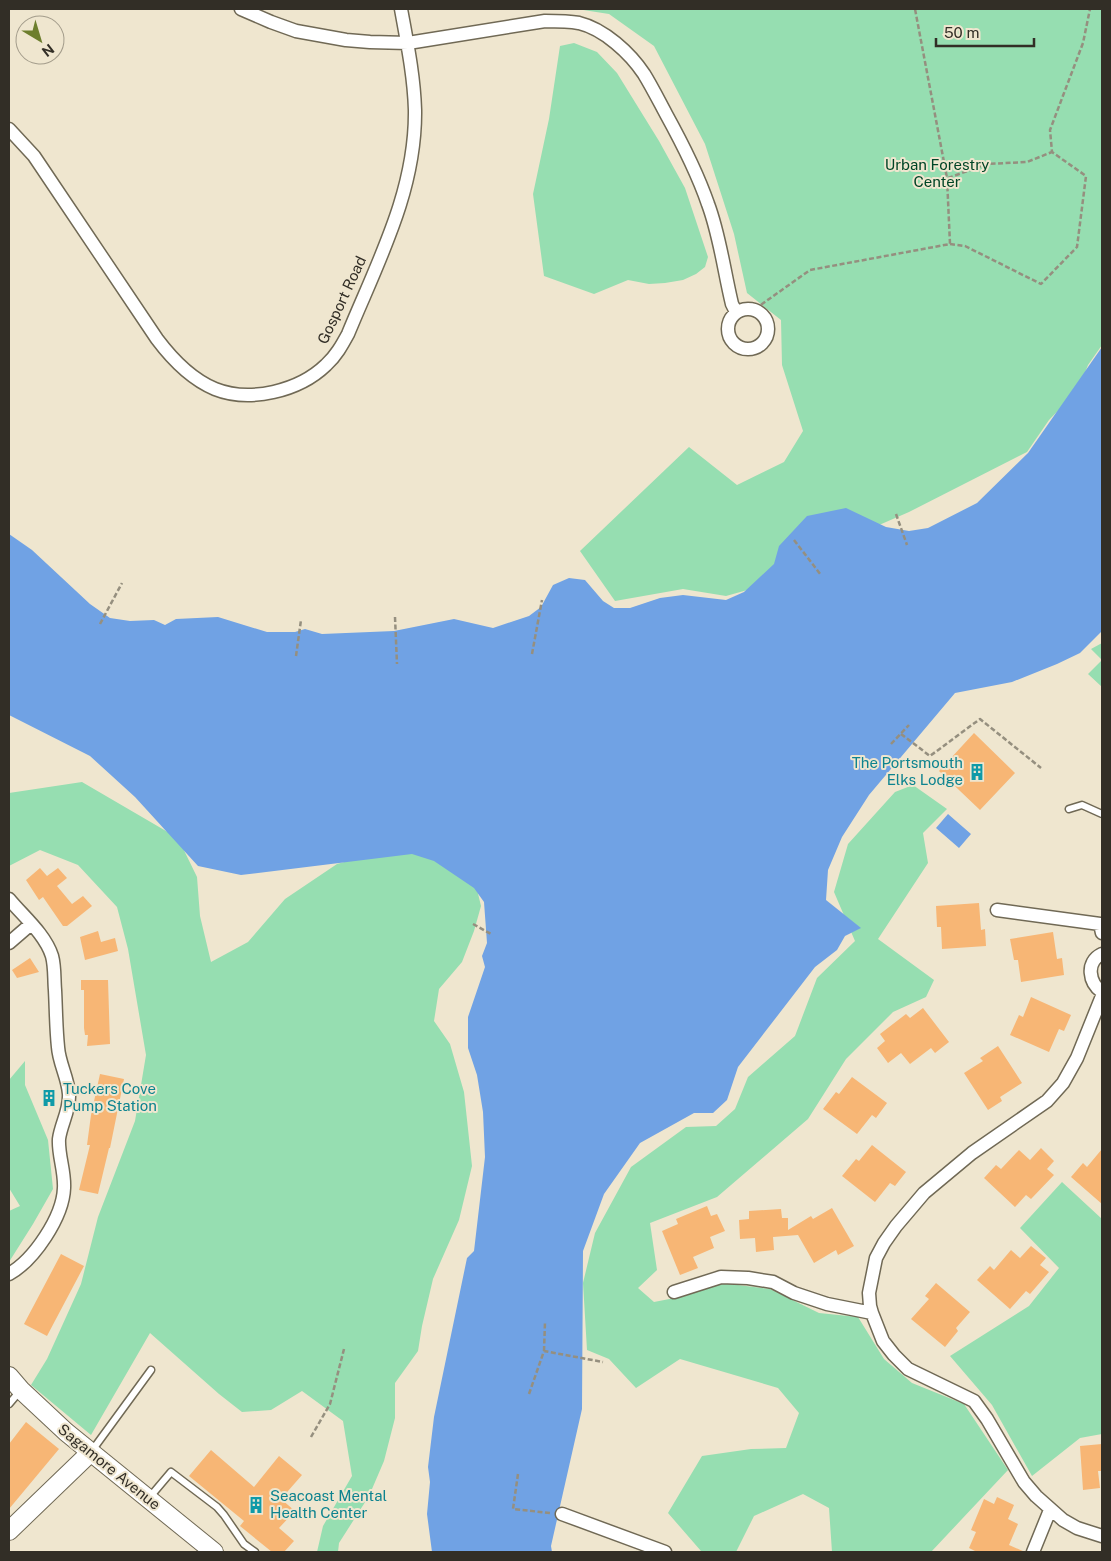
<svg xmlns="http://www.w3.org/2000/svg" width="1111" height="1561" viewBox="0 0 1111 1561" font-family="'Public Sans',sans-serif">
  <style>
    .green { fill: #96deb1 }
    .water { fill: #70a2e4 }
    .building { fill: #f7b675 }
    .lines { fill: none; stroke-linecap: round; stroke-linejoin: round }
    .lane-casing { stroke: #706955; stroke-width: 9 }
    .street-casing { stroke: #706955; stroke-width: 15 }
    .secondary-casing { stroke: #706955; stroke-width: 20 }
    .path { stroke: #958f7f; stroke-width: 2.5; stroke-dasharray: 5 2.5; stroke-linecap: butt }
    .lane { stroke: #fff; stroke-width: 6 }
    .street { stroke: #fff; stroke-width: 12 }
    .secondary { stroke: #fff; stroke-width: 18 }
    .labels { text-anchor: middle; stroke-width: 4; stroke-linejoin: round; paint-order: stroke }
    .park-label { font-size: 15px; fill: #004526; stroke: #efe6cf }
    .street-label { font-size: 15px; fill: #322e26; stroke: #efe6cf }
    .culture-label { font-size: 15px; fill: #0d838f; stroke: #efe6cf; text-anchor: start }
  </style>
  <rect width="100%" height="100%" fill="#efe6cf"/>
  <path class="green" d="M577,9H1102V345L1088,365L1078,390L1049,420L1027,452L909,512L863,532L751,589L726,596L683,589L615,601L580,551L689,447L737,485L784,462L803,431L782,365L781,320L747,293L734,234L705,144L654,46L609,14Z
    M574,43L597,52L617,73L659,141L685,188L708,257L705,267L696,274L683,280L665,283L649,284L628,280L594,294L544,276L533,194L549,119L560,46Z
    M1102,643V687L1088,674L1102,660L1091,649Z
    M82,782L178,838L197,877L200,916L211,962L248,942L285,899L337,864L402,846L474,877L481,906L474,931L462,962L439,989L434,1021L450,1044L464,1092L472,1166L459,1220L433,1279L422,1326L418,1351L395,1383V1418L384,1461L369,1496L339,1543L338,1552H317L323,1526L352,1476L343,1421L302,1391L271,1410L242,1412L219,1394L150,1333L91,1435L31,1385L47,1359L81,1284L98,1217L135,1121L146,1055L128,949L117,907L78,865L40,850L9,866V793Z
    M913,785L947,809L923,833L928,863L878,939L934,980L926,997L893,1012L846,1059L808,1119L717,1197L650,1223L657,1270L638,1288L654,1302L685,1296L722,1283L770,1289L819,1313L858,1317L884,1359L912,1383L964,1404L1008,1470L931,1552H832L829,1508L803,1494L754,1516L736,1552L701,1551L668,1513L702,1456L751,1449L786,1448L799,1413L778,1388L680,1359L636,1388L609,1359L587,1350L583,1283L595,1233L631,1167L686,1127L716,1126L735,1109L748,1077L795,1036L817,978L855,941L834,892L848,844L895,792Z
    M25,1061V1085L48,1140L53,1189L33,1224L9,1262V1211L20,1206L9,1188V1080Z
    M1062,1182L1102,1219V1434L1080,1438L1032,1476L992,1405L950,1356L1029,1306L1059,1268L1020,1228Z"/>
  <path class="water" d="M1102,347V631L1080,653L1057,664L1012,682L955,693L869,795L842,837L828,870L826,900L861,928L845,936L837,950L815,967L738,1067L727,1100L713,1113H694L640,1143L604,1194L583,1251L582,1409L551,1546L552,1552H432L427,1514L430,1482L428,1467L434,1417L467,1258L474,1251L485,1157L483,1112L477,1075L468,1048V1017L485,967L482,956L487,943L484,902L474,888L434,861L412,854L241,875L198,866L135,797L90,756L9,715V534L32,550L90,604L110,618L130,621L154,620L165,625L176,619L218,617L267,632H295L305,629L322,634L394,631L454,619L493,628L529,616L541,607L553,585L569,578L585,580L603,601L614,608H630L660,598L683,595L726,600L744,592L774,564L779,546L807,516L846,508L886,527L909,531L928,528L977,503L1028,453Z
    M948,814L971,834L959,848L936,828Z"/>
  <path class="building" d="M974,733L1015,773L980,810L939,771Z
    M40,868L47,876L58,868L67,878L57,886L72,904L83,896L92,906L67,926H63L43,897L39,900L26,880Z
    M979,903L981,930L985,929L986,946L942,949L941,927H937L936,906Z
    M98,931L101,942L115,938L118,951L85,960L80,937Z
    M1053,932L1057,959L1062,958L1064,975L1021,982L1018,960H1014L1010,939Z
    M30,958L39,972L17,978L12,970Z
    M81,980H108L110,1044L87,1046L88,1035H85L84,1028V990H81Z
    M1031,997L1071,1015L1064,1031L1059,1029L1049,1052L1010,1035L1019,1015L1023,1017Z
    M923,1008L949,1042L935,1053L931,1048L910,1064L901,1053L888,1063L877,1048L885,1041L880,1034L906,1014L910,1018Z
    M998,1046L1022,1083L1000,1097L1002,1101L988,1110L964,1073L983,1061L980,1058Z
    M100,1074L124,1079L110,1148H109L98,1194L79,1190L90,1145H87L91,1115Z
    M852,1077L887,1103L876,1118L872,1115L857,1134L823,1109L836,1092L839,1094Z
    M872,1145L906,1172L895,1186L890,1183L875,1202L842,1176L856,1159L859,1161Z
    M1041,1148L1054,1161L1047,1169L1054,1175L1031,1199L1026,1195L1015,1207L984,1178L996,1165L1001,1169L1019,1150L1030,1160Z
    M1102,1149V1204L1071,1177L1083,1163L1087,1167Z
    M707,1206L711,1216L717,1214L725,1231L710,1237L714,1248L693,1257L698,1268L680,1275L662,1231L678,1224L676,1219Z
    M832,1208L854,1246L838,1255L836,1250L814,1263L798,1235L773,1237L774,1250L756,1252L755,1238L740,1239L739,1220L749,1219V1211L781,1209L782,1218H788V1230L811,1216L813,1219Z
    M1031,1246L1046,1258L1040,1265L1049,1272L1030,1294L1026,1291L1010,1309L977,1280L990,1266L994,1270L1011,1250L1020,1258Z
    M61,1254L84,1266L47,1336L24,1324Z
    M936,1283L970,1312L956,1328L958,1331L945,1347L911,1319L929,1299L925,1296Z
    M26,1422L59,1449L9,1509V1444Z
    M1102,1444V1471H1098L1100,1488L1083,1490L1080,1446Z
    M211,1450L254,1487L279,1456L302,1475L281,1499L295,1511L279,1528L294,1541L284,1552H272L240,1526L244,1521L189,1476Z
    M997,1497L1014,1505L1008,1519L1018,1524L1009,1545L1025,1552H977L969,1548L976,1532L971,1530L984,1499L994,1504Z"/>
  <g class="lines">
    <g class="lane-casing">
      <path id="lane" d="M1069,809L1082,805L1102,814
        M9,1404L20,1391
        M91,1452L151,1370
        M149,1498L171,1472L217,1507L224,1515L244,1544L255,1552"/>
    </g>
    <g class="street-casing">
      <path id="street" d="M241,9L271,22L296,31L346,40L370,42L408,43L545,21C556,21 568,21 579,23C604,29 630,53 644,74C652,87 659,101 666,114C682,143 697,172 708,204C720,236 724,271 732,304L736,312
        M9,129L34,156L157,339C172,359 191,379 215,389C250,403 299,391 326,365C336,356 342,345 348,334C378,261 416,191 415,110C414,76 407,42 401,9
        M728 329a20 20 0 1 1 40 0a20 20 0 1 1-40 0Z
        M9,899C23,916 45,934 52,956C55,967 54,979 55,990C56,1009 56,1028 58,1047C59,1063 68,1078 69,1094C70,1110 61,1124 59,1139C58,1155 65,1171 64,1188C63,1217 34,1260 9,1274
        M997,910L1100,924L1102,933
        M9,943L31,924
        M1102,954C1085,962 1089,983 1102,992
        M1102,996L1077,1058L1063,1083L1047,1101L972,1153L924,1193L896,1226L884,1243L876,1258L869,1293L870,1306L872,1313L883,1341L894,1355L908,1369L974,1401L987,1419L1024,1482L1036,1496L1063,1520L1077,1528L1102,1536
        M674,1292L721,1277L748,1278L773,1282L794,1293L827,1304L872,1313
        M562,1514L665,1552
        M1033,1552L1050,1510"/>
    </g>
    <g class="secondary-casing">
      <path id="secondary" d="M9,1376L21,1390L66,1432L214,1552
        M9,1531L91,1452"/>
    </g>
    <path class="path" d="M948,178L987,164L1027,162L1052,152
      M950,244L965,246L1041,284L1077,247L1086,176L1052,152L1050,130L1083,43L1090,9
      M755,309L810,270L950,244L947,178L915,9
      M896,514L907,545
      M794,540L821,575
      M395,617L397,664
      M100,624L122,583
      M532,654L542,600
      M296,656L301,620
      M901,734L930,756L980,719L1041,768
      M891,744L909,725
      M473,924L491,934
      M544,1351L545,1322
      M529,1394L544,1351L603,1362
      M311,1437L330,1404L344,1349
      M518,1474L513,1509L550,1513"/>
    <use href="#lane" class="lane"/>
    <use href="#street" class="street"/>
    <use href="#secondary" class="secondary"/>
  </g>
  <defs>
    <g id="building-bare" transform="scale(1.35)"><path d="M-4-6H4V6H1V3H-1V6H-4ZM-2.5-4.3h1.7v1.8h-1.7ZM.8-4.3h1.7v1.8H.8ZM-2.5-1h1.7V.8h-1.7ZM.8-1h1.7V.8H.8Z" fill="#0f9aa8" stroke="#efe6cf" stroke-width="2.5" paint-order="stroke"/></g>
  </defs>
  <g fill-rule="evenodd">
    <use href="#building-bare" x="977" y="772"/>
    <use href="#building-bare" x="49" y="1098"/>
    <use href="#building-bare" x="256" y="1505"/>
  </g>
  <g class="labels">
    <g class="park-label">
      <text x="937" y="170">Urban Forestry<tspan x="937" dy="17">Center</tspan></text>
    </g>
    <g class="street-label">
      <text transform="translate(342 300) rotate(-65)" y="5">Gosport Road</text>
      <text transform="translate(109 1467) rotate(39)" y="5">Sagamore Avenue</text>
    </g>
    <g class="culture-label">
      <text x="963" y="768" text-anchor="end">The Portsmouth<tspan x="963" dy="17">Elks Lodge</tspan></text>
      <text x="63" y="1094">Tuckers Cove<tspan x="63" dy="17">Pump Station</tspan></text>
      <text x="270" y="1501">Seacoast Mental<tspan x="270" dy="17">Health Center</tspan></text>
    </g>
  </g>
  <rect width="1111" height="1561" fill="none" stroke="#322e26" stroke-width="20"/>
  <g transform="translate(40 40) rotate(142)"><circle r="24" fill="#efe6cf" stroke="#a39c8b"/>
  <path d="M0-4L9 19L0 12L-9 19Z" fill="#6d7e2d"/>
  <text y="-8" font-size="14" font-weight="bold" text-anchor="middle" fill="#322e26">N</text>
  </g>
  <path d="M936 38v8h98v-8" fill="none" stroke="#322e26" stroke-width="2.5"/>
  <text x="944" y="38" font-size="15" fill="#322e26" stroke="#efe6cf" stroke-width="4" paint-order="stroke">50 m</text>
</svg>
